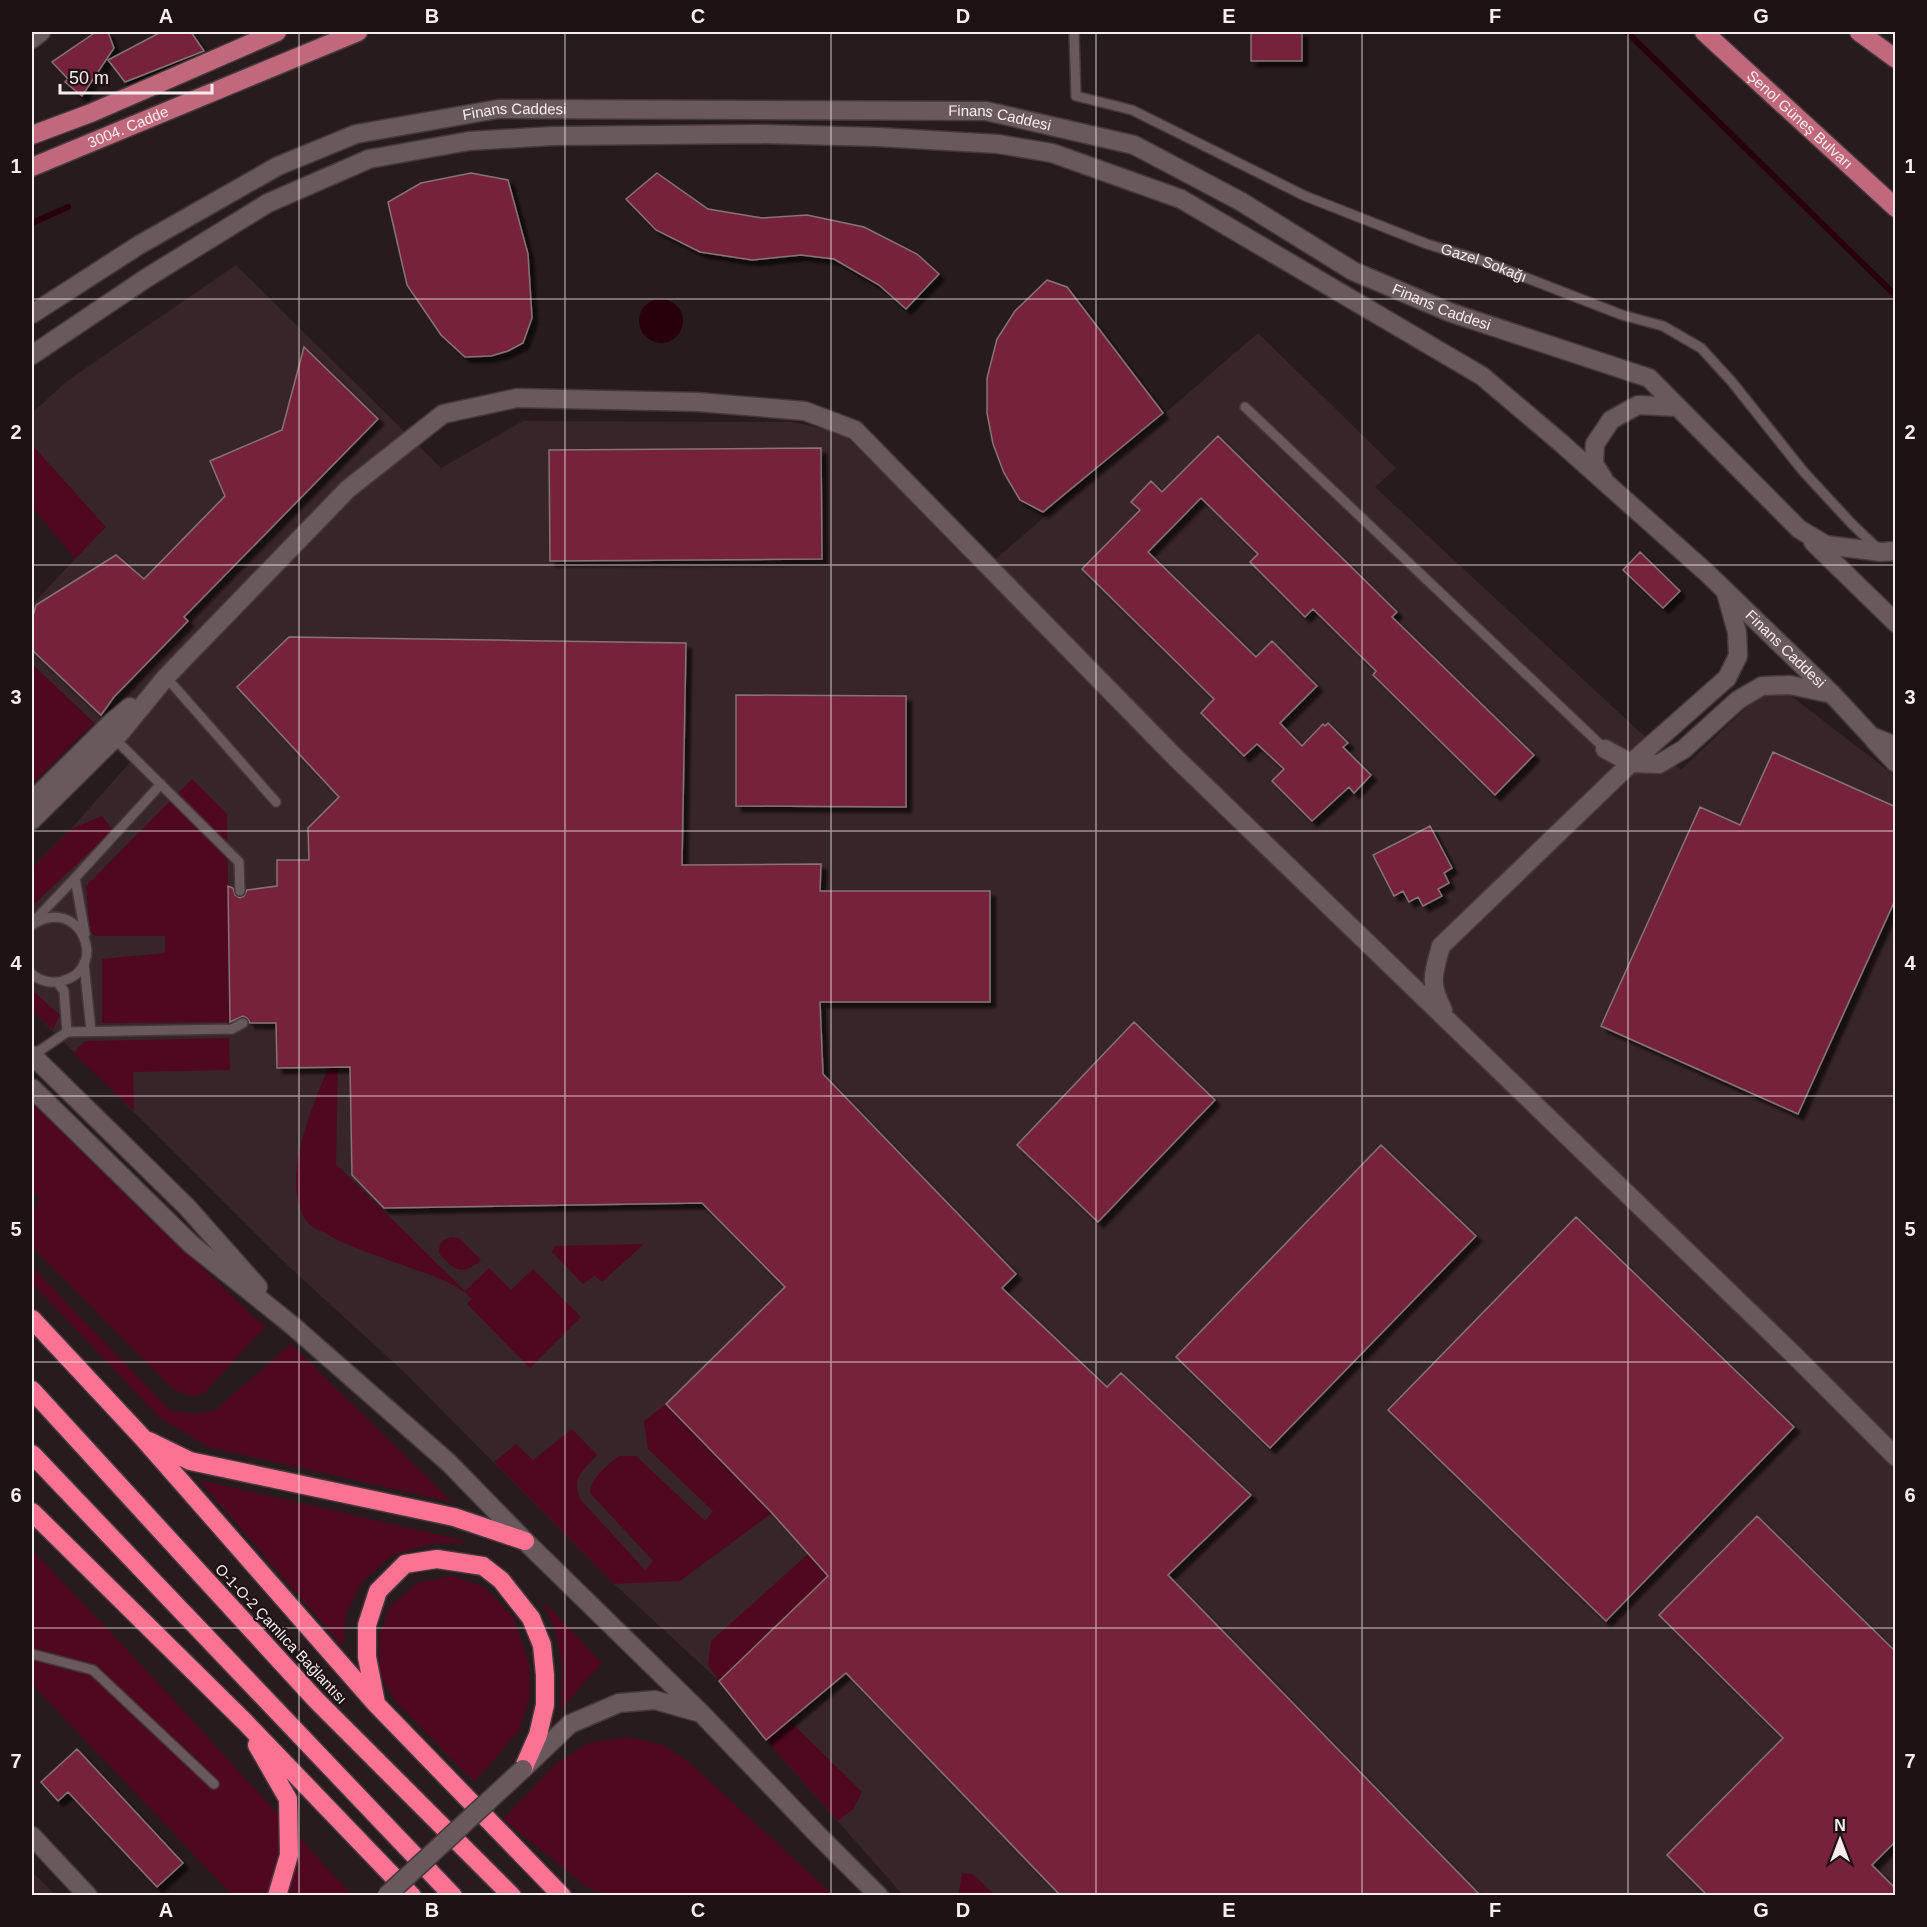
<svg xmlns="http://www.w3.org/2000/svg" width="1927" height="1927" viewBox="0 0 1927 1927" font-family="Arial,sans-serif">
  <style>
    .built { fill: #382529 }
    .green { fill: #500821 }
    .water { fill: #27000b }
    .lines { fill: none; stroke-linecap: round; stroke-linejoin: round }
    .stream { stroke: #27000b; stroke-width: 6 }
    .building { fill: #76223a; stroke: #847476; stroke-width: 1.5; filter: url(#shadow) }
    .lane-casing { stroke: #43393b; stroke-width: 12 }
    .street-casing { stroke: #43393b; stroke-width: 21 }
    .secondary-casing { stroke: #43393b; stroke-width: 21 }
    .primary-casing { stroke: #43393b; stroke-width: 21 }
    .highway-casing { stroke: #43393b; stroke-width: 21 }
    .lane { stroke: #69595c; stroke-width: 9 }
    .street { stroke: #69595c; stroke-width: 18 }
    .secondary { stroke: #69595c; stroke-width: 18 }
    .primary { stroke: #c1687d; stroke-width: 18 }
    .highway { stroke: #fc7293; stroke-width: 18 }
    .secondary-bridge-casing { stroke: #43393b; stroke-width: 21; stroke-linecap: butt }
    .secondary-bridge { stroke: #69595c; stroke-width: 18 }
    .grid { fill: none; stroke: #f6edee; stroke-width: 1.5; stroke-opacity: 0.55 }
    .labels { text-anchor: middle; stroke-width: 4.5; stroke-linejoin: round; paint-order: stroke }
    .street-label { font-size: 15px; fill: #f6edee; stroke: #1f1214 }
    .neatline { fill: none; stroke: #f6edee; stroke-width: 2 }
    .grid-label { font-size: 20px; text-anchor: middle; font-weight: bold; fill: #f6edee }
  </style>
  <defs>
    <filter id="shadow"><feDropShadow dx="5.5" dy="5.5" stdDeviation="1.5" flood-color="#0009"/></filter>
  </defs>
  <rect width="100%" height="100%" fill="#281b1e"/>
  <path class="built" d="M236,265L441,468L523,421L793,422L842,433L984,569L1258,333L1396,468L1375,487L1681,770L1773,682L1895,776V1895H903L766,1740L719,1681L614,1584L405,1373L284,1262L32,1010V868L71,829L131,761L94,723L32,664V605L105,527L32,445V413L67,381Z
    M32,1872L56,1895H32Z"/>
  <path class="green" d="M32,445L106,527L75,559L32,507Z
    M32,664L94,723L32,784Z
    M192,779L227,814L230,1022L102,1023V959L165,953V936H95L90,931L86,886Z
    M102,816L113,830L32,906V868L71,829Z
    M32,990L60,1015L53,1030L32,1010Z
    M229,1038L230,1070L133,1072L134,1111L73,1053L85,1041Z
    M331,1062L338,1066L336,1164L465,1291L489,1268L511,1290L533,1269L581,1317L530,1368L467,1304L472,1299C456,1282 429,1275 408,1267C379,1256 350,1248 323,1232C318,1230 311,1227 308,1223C277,1185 314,1101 331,1062Z
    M32,1099L134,1203L265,1327L205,1392L192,1397L172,1388L32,1247V1206L35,1208L40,1197L32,1192Z
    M451,1237L459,1238L481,1260C462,1277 453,1270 439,1253C439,1243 442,1240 451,1237Z
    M644,1244L602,1282L595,1276L583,1284L552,1252L555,1246Z
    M32,1267L170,1410L192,1414L214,1411L291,1344L452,1502L208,1447L159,1417L32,1283Z
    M666,1404L772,1513L680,1581L614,1584L494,1462L516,1444L533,1460L572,1429L597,1455C583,1471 570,1478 581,1500L645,1570L653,1561L590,1493C592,1476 606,1467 619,1456H636L705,1521L713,1511L648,1449L644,1421Z
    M199,1480L470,1542L431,1544L392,1555L362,1582L346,1613L343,1647Z
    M32,1550L148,1672L350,1893L348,1895H232L32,1684Z
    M808,1554L828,1576L719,1681L708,1665L711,1641Z
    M453,1576L484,1587L513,1617L529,1663L530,1697L518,1732L474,1782L396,1702L380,1674L379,1637L389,1608L417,1583Z
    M543,1601L602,1663L561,1709L562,1665L556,1633Z
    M789,1720L862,1792L853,1809L838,1821L766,1740Z
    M628,1737L663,1745L689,1762L833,1895H605L588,1888L503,1819L557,1763L589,1743Z
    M962,1873L973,1874L995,1895H956L959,1893Z"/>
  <path class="water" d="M639 321a22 22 0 1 1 44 0a22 22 0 1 1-44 0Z"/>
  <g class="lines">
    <path class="stream" d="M1627,32L1896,296
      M32,223L68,207"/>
  </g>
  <path class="building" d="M96,32H108L114,48L82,96L65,82L68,79L52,62Z
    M161,32H191L204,51L125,82L108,60Z
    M1251,32H1302V61H1251Z
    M471,173L508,180L528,254L532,318L523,343L508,351L491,356L465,357L441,335L407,285L388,202L421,183Z
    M657,173L708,209L762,218L807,215L864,227L917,254L939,274L906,309L879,285L834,259L801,255L752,260L700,252L656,230L626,199Z
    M1047,280L1067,287L1163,413L1043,512L1020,500L1004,473L993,444L987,413V378L997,339L1015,311Z
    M304,347L378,419L184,617L188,621L114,697L101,715L32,650V620L36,605L116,555L144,579L225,496L210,461L282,430Z
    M1218,436L1397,612L1392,617L1534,755L1495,795L1373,675L1376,671L1313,609L1305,617L1250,562L1258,554L1201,498L1148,552L1256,657L1272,641L1317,686L1280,723L1302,746L1323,724L1325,726L1328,723L1348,743L1343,747L1371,775L1354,793L1349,787L1312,821L1272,781L1284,769L1257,744L1244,756L1201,713L1214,699L1082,569L1140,510L1131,502L1151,481L1162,492Z
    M821,448L822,559L550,561L549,450Z
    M1640,552L1680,591L1663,608L1623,570Z
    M289,637L686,643L682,865L821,864L820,891H990V1002H820L823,1074L1016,1274L1002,1288L1107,1387L1121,1373L1251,1495L1168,1575L1481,1896H1061L846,1673L766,1740L719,1681L828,1576L772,1513L666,1404L785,1287L702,1203L384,1208L352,1175L350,1067L277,1068L276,1023H250L247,1018L243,1016L230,1022L228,886L233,888L235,895L240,898L244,896L247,890L277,886V860H309L308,828L339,797L237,687Z
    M736,695L906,696V807L736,806Z
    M1773,752L1896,807V898L1798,1114L1601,1026L1700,807L1740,825Z
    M1430,826L1452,868L1444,873L1449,883L1438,889L1442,896L1423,906L1418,897L1409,902L1403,891L1394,896L1373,855Z
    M1134,1022L1215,1100L1098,1222L1017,1145Z
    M1381,1145L1476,1236L1270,1448L1176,1357Z
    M1576,1217L1794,1427L1606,1621L1388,1410Z
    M1757,1516L1896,1652V1841L1872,1865L1896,1889V1896H1708L1667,1855L1783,1738L1659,1615Z
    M77,1749L183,1863L157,1887L68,1792L58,1801L41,1782Z"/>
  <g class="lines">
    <g class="lane-casing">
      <g id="lane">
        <path id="s1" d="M1074,32L1076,96L1132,110L1305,196L1427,244L1483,261L1622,315L1663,326L1701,348L1732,382L1803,471L1851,523L1877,548"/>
        <path d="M1245,407L1605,749"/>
        <path d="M166,677L276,802"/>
        <path d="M114,738L239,862L240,891"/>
        <path d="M75,878L161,784"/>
        <path d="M37,918L75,878L85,934"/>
        <path d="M32,925C80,893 111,969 62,981C50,984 40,981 32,974"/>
        <path d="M84,963L91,1031"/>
        <path d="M58,983L64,991L67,1032"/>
        <path d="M32,1056L67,1032L232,1029L243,1023"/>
        <path d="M32,1654L93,1670L214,1784"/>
      </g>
    </g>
    <g class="street-casing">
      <path id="street" d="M32,39L41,32
        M32,1836L88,1896"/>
    </g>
    <g class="secondary-casing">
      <g id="secondary">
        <path id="s2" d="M32,314L139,245L278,166L356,134L498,109L986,111L1134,145L1240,201L1353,271L1449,312L1649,378L1799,529L1826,545L1881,552L1896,551"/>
        <path id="s3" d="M32,355L148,277L268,203L369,159L469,141L553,136L758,134L878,137L998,144L1052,153L1181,199L1482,376L1560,442L1707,573L1832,694L1871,736L1896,746"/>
        <path d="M1603,478L1594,464L1595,444L1611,420L1638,405L1677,407"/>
        <path d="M1813,542L1896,623"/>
        <path d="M1874,740L1896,763"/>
        <path d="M1605,749L1631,763L1659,764L1684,749L1738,700L1762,686L1790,685L1832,694"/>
        <path d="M32,801L112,722L130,707"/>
        <path d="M32,820L121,732L166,677L348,489L443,414L517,398L698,402L805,411L855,430L1176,758L1793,1354L1896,1457"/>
        <path d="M1443,1010C1429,984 1433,974 1441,946L1631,763L1727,678L1738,656L1737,632L1726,593"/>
        <path d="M32,1055L187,1207L258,1287"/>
        <path d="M32,1088L191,1244L293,1326L449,1463L525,1541L702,1714L819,1836L879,1896"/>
        <path d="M523,1769L570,1724L619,1703L655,1700L697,1712"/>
      </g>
    </g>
    <g class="primary-casing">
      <g id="primary">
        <path id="s4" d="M1704,32L1896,208"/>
        <path d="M1859,32L1896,59"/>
        <path d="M32,135L91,113L277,32"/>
        <path id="s5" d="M32,167L358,32"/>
      </g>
    </g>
    <g class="highway-casing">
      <path id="highway" d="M32,1319L142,1437L376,1704L562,1896
        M32,1390L316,1700L512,1896
        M149,1441L190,1461L454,1517L525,1541
        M32,1454L453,1896
        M32,1512L245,1722L412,1896
        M376,1703L367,1657V1625L378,1591L405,1564L437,1559L483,1566L501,1580L531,1618L542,1645L545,1675V1705L538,1735L523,1769
        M257,1745L288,1799L289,1855L277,1896"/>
    </g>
    <use href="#lane" class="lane"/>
    <use href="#street" class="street"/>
    <use href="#secondary" class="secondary"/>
    <use href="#primary" class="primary"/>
    <use href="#highway" class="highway"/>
    <g class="secondary-bridge-casing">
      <path id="secondary-bridge" d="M386,1896L523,1769"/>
    </g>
    <use href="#secondary-bridge" class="secondary-bridge"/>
  </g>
  <path class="grid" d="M299,32V1896M565,32V1896M831,32V1896M1096,32V1896M1362,32V1896M1628,32V1896M32,299H1896M32,565H1896M32,831H1896M32,1096H1896M32,1362H1896M32,1628H1896"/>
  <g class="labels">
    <g class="street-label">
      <text dy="5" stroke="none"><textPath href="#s2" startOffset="532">Finans Caddesi</textPath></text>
      <text dy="5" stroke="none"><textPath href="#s2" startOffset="1018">Finans Caddesi</textPath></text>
      <text dy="5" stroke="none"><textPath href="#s4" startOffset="130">Şenol Güneş Bulvarı</textPath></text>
      <text dy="5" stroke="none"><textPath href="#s5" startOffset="104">3004. Cadde</textPath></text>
      <text dy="5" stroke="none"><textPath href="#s1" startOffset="506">Gazel Sokağı</textPath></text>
      <text dy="5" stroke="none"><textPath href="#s2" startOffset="1504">Finans Caddesi</textPath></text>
      <text dy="5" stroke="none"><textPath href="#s3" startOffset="1971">Finans Caddesi</textPath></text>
      <text transform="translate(281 1634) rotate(47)" y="5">O-1-O-2 Çamlıca Bağlantısı</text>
    </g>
  </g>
  <rect width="1927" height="1927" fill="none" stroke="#1f1214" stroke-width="66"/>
  <g transform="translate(1840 1840)" stroke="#1f1214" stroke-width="4.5" paint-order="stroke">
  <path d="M0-4.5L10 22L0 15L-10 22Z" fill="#f6edee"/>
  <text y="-9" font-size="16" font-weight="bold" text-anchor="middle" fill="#f6edee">N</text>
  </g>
  <path d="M60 84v9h152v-9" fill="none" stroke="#f6edee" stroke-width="3"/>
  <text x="69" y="84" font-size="18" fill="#f6edee" stroke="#1f1214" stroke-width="4.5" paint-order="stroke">50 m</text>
  <rect x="33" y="33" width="1861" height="1861" class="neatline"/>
  <g class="grid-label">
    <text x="166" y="23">A</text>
    <text x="432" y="23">B</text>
    <text x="698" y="23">C</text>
    <text x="963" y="23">D</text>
    <text x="1229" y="23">E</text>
    <text x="1495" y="23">F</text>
    <text x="1761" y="23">G</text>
    <text x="16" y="173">1</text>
    <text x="1910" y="173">1</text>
    <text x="16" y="439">2</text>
    <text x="1910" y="439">2</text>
    <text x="16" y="704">3</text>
    <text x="1910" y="704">3</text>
    <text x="16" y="970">4</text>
    <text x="1910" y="970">4</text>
    <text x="16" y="1236">5</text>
    <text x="1910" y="1236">5</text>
    <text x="16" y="1502">6</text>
    <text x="1910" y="1502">6</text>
    <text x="16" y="1768">7</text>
    <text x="1910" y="1768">7</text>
    <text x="166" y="1917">A</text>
    <text x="432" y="1917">B</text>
    <text x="698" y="1917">C</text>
    <text x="963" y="1917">D</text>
    <text x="1229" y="1917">E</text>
    <text x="1495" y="1917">F</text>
    <text x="1761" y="1917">G</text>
  </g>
</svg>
